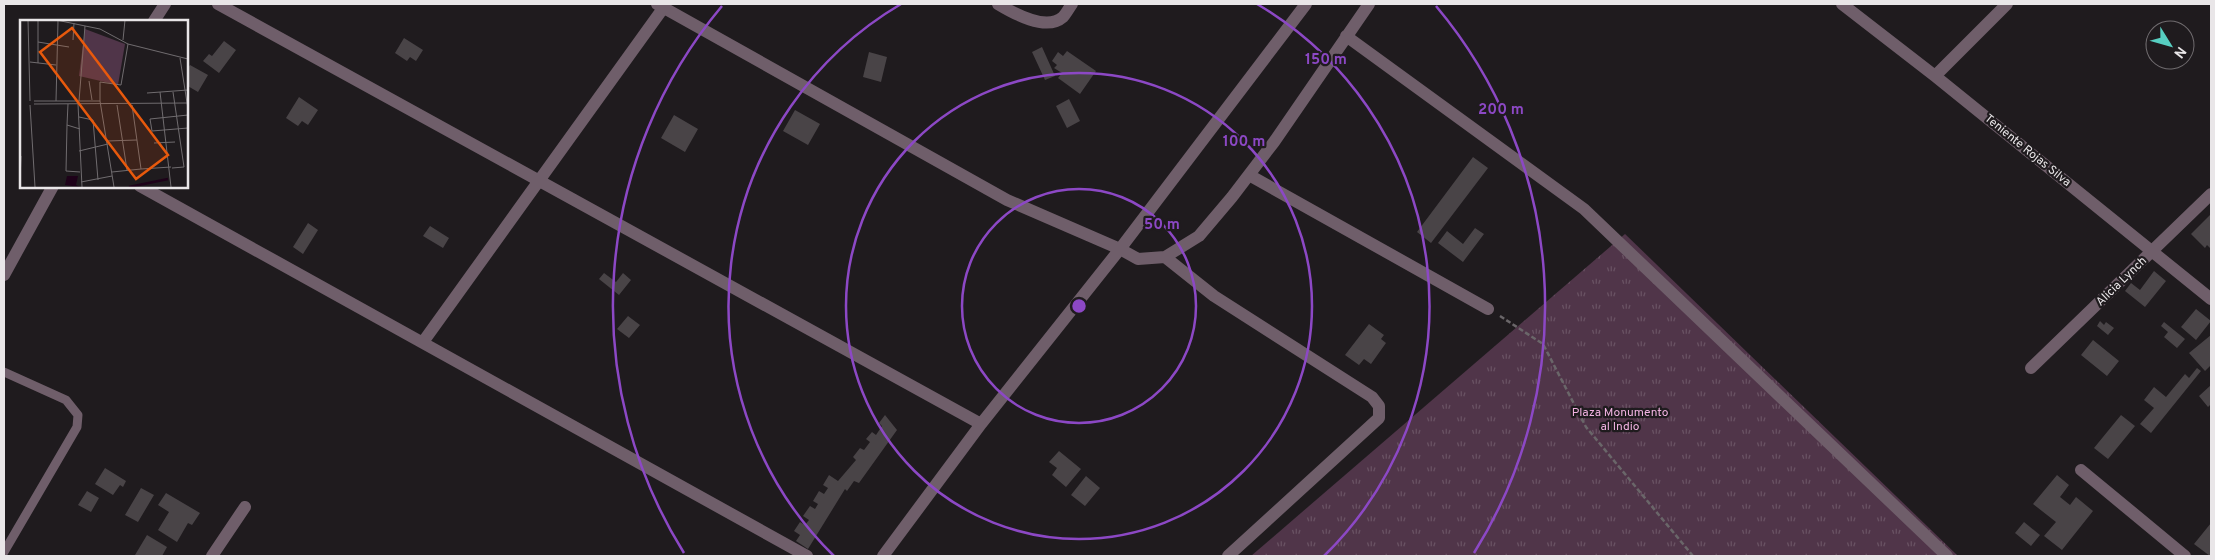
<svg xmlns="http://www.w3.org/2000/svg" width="2215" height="560" viewBox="0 0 2215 560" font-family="Overpass,sans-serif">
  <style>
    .park { fill: url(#park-tufts) }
    .building { fill: #494447 }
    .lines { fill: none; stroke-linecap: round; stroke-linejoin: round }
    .path { stroke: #6a6669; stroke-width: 2.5; stroke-dasharray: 5 2.5; stroke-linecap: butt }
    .lane { stroke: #6f5e6a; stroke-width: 9 }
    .street { stroke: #6f5e6a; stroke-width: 12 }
    .ring { fill: none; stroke: #8c48c5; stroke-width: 2.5 }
    .labels { text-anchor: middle; stroke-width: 4.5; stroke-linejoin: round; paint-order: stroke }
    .street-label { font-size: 12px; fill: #e9e6e8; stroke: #1f1b1e }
    .park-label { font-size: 12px; fill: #f1b2e1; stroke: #1f1b1e }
    .inset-river { fill: none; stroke: #1e0219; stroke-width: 2.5 }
    .inset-road { fill: none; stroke: #706c6f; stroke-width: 1 }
    .view { fill: #e8590c; fill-opacity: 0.15; stroke: #e8590c; stroke-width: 2.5 }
    .inset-edge { fill: none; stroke: #e9e6e8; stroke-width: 2.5 }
    .centre { fill: #8c48c5; stroke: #1f1b1e; stroke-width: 2.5 }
    .ring-label { font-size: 15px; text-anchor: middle; font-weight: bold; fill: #8c48c5; stroke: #1f1b1e; stroke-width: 4.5; stroke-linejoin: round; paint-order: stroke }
  </style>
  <defs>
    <pattern id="park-tufts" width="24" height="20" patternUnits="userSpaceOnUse" patternTransform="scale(1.25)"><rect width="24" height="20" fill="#503549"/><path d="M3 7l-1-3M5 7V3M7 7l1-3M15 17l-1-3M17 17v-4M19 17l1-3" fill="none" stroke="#695263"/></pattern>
  </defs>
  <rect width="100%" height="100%" fill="#1f1b1e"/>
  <path class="park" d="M1625,234L1958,556H1251Z"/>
  <path class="building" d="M404,38L423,50L416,61L410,57L407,61L395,53Z
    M224,41L236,50L219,73L203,61L209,54L212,56Z
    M1042,47L1055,76L1045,80L1032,52Z
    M1067,51L1096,71L1080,94L1058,78L1062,73L1054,68L1057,65L1052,61L1058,52L1063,56Z
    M869,52L887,57L881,82L863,77Z
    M190,65L208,75L198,92L186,85V71Z
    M299,97L318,110L308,125L302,121L298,126L286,118Z
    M1069,99L1080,121L1067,128L1056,106Z
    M795,110L820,124L808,145L783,131Z
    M674,115L698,129L685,152L661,138Z
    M1473,157L1488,168L1431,243L1417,232Z
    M2211,214V249L2207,245L2205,248L2191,234Z
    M308,223L318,230L303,254L293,247Z
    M430,226L449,238L443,248L423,236Z
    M1475,228L1484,234L1463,262L1438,243L1447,231L1463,244Z
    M2154,271L2166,281L2145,307L2125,291L2131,283L2140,290Z
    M604,273L616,282L623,273L631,280L619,295L599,279Z
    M2196,309L2211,321L2196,340L2181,327Z
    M628,316L640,325L629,338L617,329Z
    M2100,321L2104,325L2106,322L2114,328L2108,335L2097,326Z
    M2164,322L2185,339L2177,348L2164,337L2168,332L2161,326Z
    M1369,324L1384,335L1381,339L1386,343L1371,364L1364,359L1359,365L1345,355Z
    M2211,335V365L2205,371L2189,353Z
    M2093,340L2119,361L2107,376L2081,355Z
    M2197,368L2201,371L2151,433L2140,424L2154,408L2144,400L2154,387L2166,397L2185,374L2189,378Z
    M2211,385V404L2208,407L2199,396Z
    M885,415L897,430L859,483L854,481L847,491L845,489L808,549L796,541L800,535L794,531L800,522L805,525L809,520L803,516L810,506L815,509L818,504L813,501L819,491L824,494L828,488L823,485L829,475L838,481L856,460L853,457L860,448L864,450L870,442L866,439L872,432L876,435L882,426L879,423Z
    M2121,415L2135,426L2108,459L2094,448Z
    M1059,451L1081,469L1066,487L1052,475L1057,468L1049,462Z
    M105,468L126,481L123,487L120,485L113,495L95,484Z
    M2057,475L2069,485L2060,497L2070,505L2076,497L2093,511L2062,550L2044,536L2056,522L2033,504Z
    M1086,476L1100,488L1085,506L1071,495Z
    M141,488L154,495L138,522L125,515Z
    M87,491L99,498L91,512L78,505Z
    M166,493L200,513L192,525L188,523L177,542L158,530L169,512L158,505Z
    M2024,522L2040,535L2031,546L2015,533Z
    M2211,523V556H2210L2194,544Z
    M147,535L167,547L162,556L135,555Z"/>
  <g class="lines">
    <path class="path" d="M1500,316L1543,344L1586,427L1693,556"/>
    <path class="lane" d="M4,372L66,400L78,415L77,427L4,552"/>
    <path class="street" d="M218,4L981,424
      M657,4L1007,200L1120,249L1138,259L1165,257L1199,236L1232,197L1274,142L1369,4
      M998,4C1013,13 1046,32 1063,17C1066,14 1069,8 1072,4
      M1842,4L1935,76L2211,299
      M154,21L165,4
      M1346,36L1584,209L1947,556
      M1935,76L2007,4
      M1249,175L1488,309
      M140,186L807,556
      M1165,257L1214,296L1372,397L1379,406V418L1228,556
      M4,275L53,186
      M423,342L664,7
      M2031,368L2211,194
      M2081,470L2185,556
      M212,556L245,507
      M883,556L981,424L1120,249L1306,4"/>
  </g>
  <g class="ring">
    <circle cx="1079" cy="306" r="117"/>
    <circle cx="1079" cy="306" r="233"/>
    <path d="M834 556A350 350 0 0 1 901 4M1257 4A350 350 0 0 1 1324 556"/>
    <path d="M684 553A466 466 0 0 1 722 6M1436 6A466 466 0 0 1 1474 553"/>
  </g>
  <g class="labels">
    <g class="street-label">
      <text transform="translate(2028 150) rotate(39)" y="4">Teniente Rojas Silva</text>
      <text transform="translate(2121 281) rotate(-44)" y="4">Alicia Lynch</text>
    </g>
    <g class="park-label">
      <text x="1620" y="416">Plaza Monumento<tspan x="1620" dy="14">al Indio</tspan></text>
    </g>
  </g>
  <g transform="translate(20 20)">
    <rect width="168" height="168" fill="#1f1b1e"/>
    <path d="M65,9L105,24L98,65L59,56Z" fill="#503549"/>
    <path d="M47,156H58L56,165L60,167L45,165Z" fill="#1e0219"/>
    <path class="inset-river" d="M109,167L148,159"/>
    <path class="inset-road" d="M8,0L10,81M18,0V43M36,0L80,9L108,24L168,39M53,20L54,3M103,20L105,0M18,22L49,27M160,38L168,89M10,42L36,45M69,61L72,80M140,72L151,167M127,73L168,70M14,81H80L94,167M36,81L38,1M59,81L65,6M80,81V62L101,65L108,24M14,84L167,83M48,84L47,105L60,109M58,84L62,167M10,85L15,167M97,85L107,150M168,95L130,99L132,111L168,108M59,97L73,100L78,160M47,105L46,151L60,152M87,121L117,120M134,123L155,122M59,131L88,124M152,148L164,147L153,72M121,149L151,147M92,152L121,149L112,85M0,160L1,136M61,162L92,156"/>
    <path class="view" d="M52,8L148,135L116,159L20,32Z"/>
    <rect width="168" height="168" class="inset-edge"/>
  </g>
  <circle cx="1079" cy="306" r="8" class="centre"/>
  <g class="ring-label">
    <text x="1326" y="64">150 m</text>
    <text x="1501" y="114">200 m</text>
    <text x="1244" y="146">100 m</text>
    <text x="1162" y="229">50 m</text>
  </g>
  <rect width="2215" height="560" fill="none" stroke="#e9e6e8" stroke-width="10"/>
  <g transform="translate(2170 45) rotate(127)"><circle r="24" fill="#1f1b1e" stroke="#706c6f"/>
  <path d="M0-4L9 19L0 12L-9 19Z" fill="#57cec1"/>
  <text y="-8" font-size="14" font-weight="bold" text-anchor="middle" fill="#e9e6e8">N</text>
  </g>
</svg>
